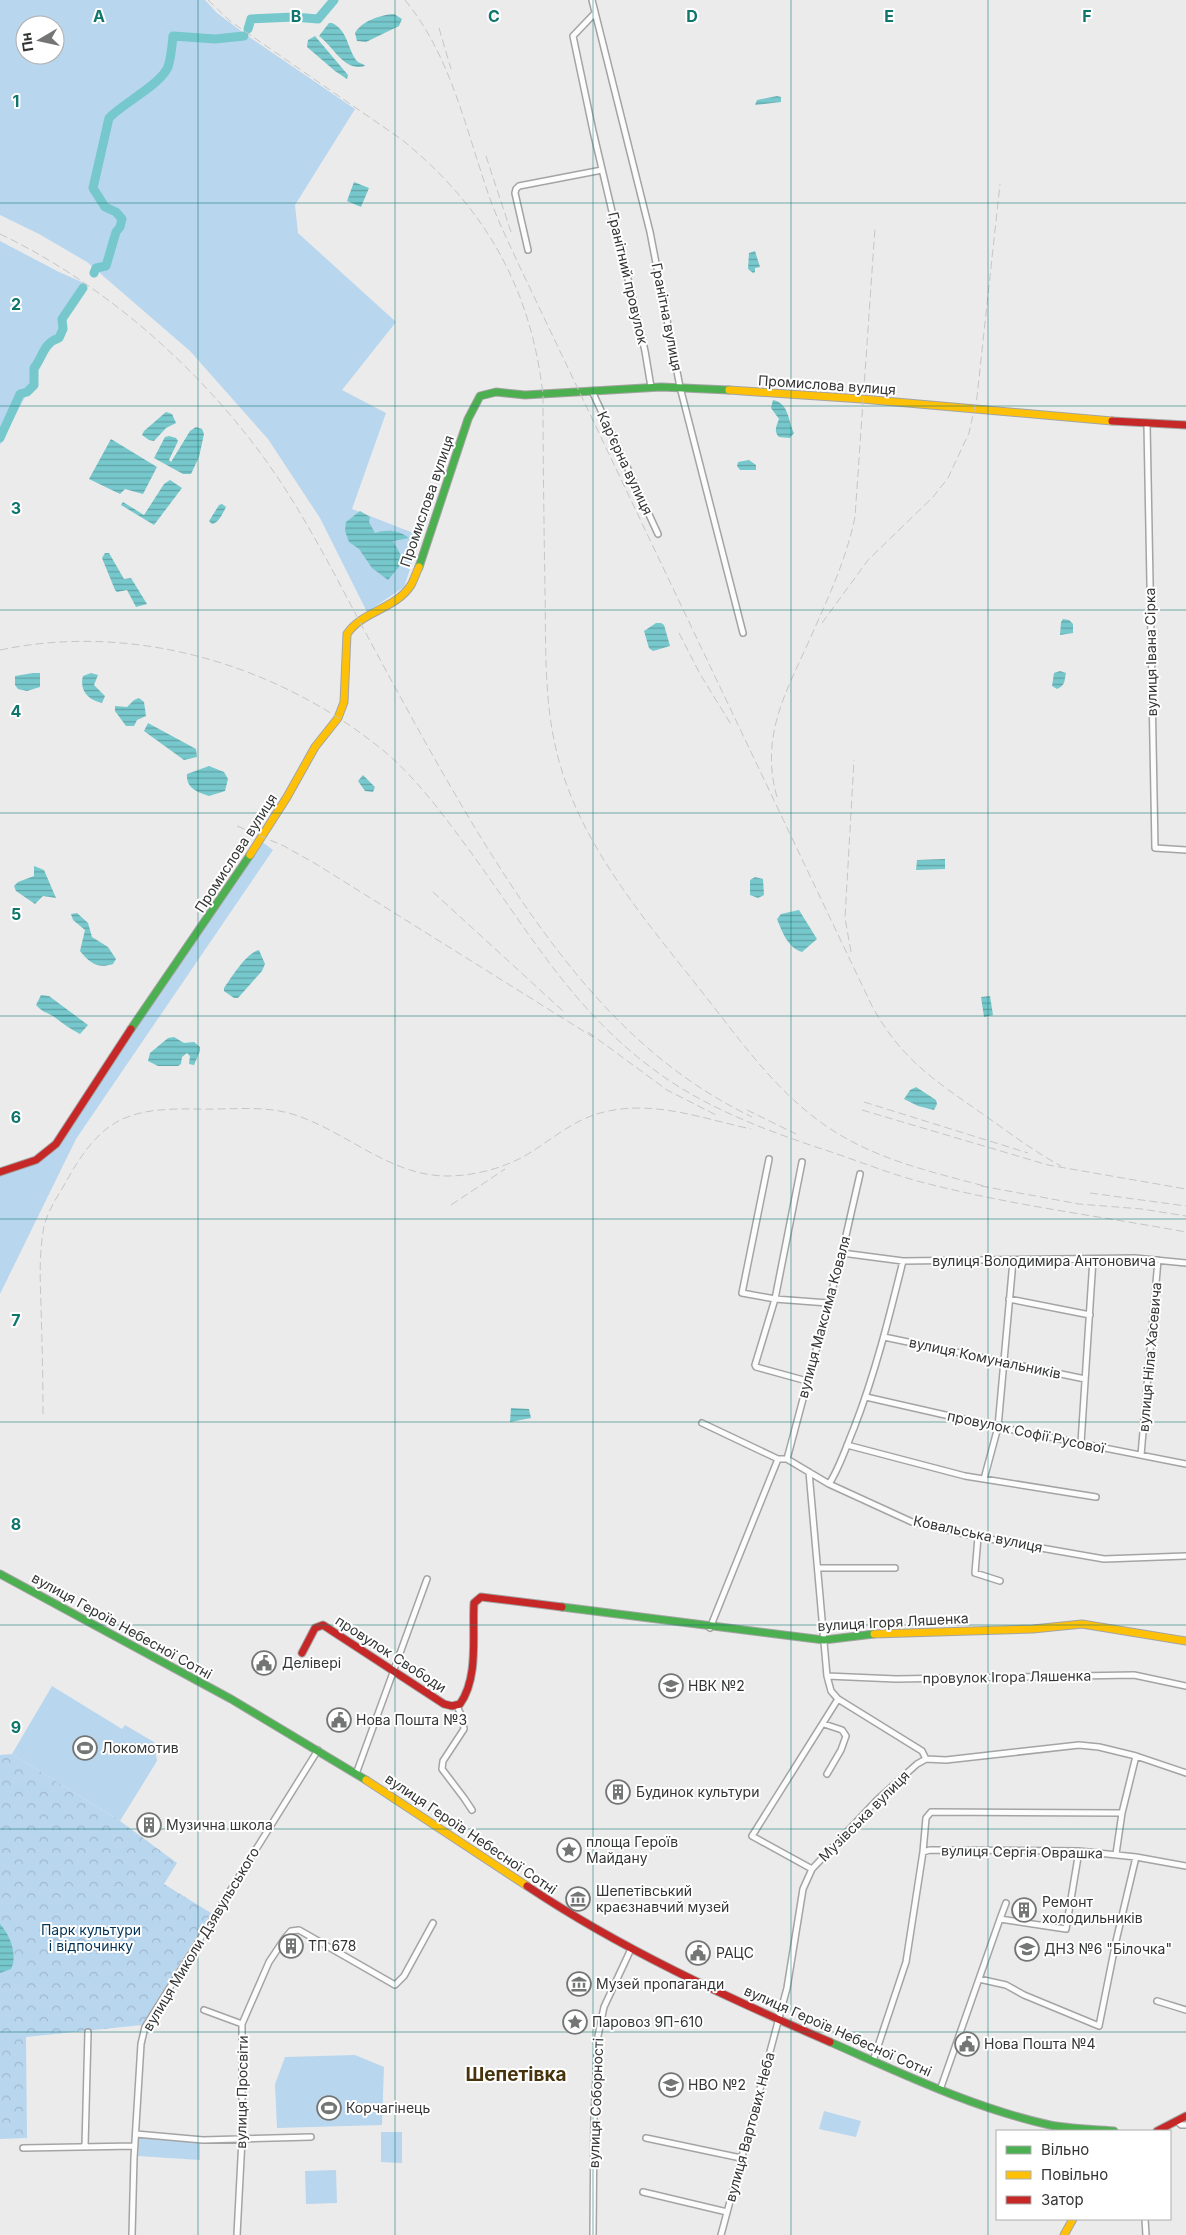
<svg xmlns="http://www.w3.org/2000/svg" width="1186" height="2235" viewBox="0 0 1186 2235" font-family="Inter,sans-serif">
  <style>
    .grass { fill: #b9d6ef; fill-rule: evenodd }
    .park { fill: url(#park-crowns) }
    .water { fill: url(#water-rules) }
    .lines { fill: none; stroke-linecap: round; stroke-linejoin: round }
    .river { stroke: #76c8cc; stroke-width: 9 }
    .street-casing { stroke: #a4a4a4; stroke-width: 8 }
    .fast-casing { stroke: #a4a4a4; stroke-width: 9 }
    .slow-casing { stroke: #a4a4a4; stroke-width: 9 }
    .jam-casing { stroke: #a4a4a4; stroke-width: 9 }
    .street { stroke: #fcfcfc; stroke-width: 5 }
    .fast { stroke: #4caf50; stroke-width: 7 }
    .slow { stroke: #ffc107; stroke-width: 7 }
    .jam { stroke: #c62828; stroke-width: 7 }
    .rail { stroke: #c5c6c6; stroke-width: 1; stroke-dasharray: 8 4; stroke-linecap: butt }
    .grid { fill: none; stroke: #0f766e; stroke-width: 1; stroke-opacity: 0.55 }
    .labels { text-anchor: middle; stroke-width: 4; stroke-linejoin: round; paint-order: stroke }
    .street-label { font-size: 14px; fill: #343535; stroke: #fff }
    .poi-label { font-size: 14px; fill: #343535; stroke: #fff; text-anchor: start }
    .park-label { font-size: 14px; fill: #035; stroke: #fff }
    .district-label { font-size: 19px; font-weight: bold; fill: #47340d; stroke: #fff }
    .grid-label { font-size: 16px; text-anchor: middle; font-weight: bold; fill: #0f766e; stroke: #fff; stroke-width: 4; stroke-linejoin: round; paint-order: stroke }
  </style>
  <defs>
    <pattern id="park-crowns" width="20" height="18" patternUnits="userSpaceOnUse" patternTransform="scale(1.25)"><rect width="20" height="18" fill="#b9d6ef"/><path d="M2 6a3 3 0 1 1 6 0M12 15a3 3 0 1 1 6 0" fill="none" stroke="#a0b8ce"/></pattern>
    <pattern id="water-rules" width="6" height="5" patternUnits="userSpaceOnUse" patternTransform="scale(1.25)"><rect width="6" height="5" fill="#76c8cc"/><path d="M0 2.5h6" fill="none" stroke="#62a3a6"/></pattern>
  </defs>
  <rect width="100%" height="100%" fill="#ebebeb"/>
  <path class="grass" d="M0,0H205L217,13L252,39L355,109L295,205L298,233L396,322L342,390L386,413L352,509L421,536L404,587L367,612L320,518L268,439L190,351L87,262L39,234L0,215ZM25,25H55V55H25Z
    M0,241L59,272L84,283L0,445Z
    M261,841L273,850L76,1139L0,1294V1172L48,1152Z
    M52,1686L122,1729L125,1725L154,1742L157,1761L120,1821L12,1754Z
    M355,2055L384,2067L382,2125L277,2128L275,2084L285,2057Z
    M543,2069V2080L521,2081V2070Z
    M824,2111L861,2121L856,2137L819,2129Z
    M381,2132H402V2163L381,2162Z
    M142,2135L200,2141V2160L138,2156L139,2137Z
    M336,2170L337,2203L306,2204L305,2171Z"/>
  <path class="park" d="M12,1754L120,1821L177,1863L164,1884L211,1913L142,2025L26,2037L27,2138L0,2139V1755Z"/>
  <path class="water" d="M394,14L402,19L399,26L366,42L357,41L355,33C362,21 380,15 394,14Z
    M329,23H332C348,31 347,47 356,60C359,64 363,63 365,66C344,72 334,47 319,36Z
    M315,36L348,75L347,79L335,71L307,47L308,40Z
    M777,96L781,97V102L755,105L757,100Z
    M354,182L369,188L361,207L347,201Z
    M755,251L760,267L755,268V272L753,273L748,269L749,253Z
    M773,400C789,403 788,421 794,433L790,438L779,437C773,431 777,425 779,419L771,408Z
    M166,412L172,414L176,423L166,428L154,441L149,440L142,435L144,431Z
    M196,427L202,429L204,434L199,457L191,474H183L154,458L165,437L169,436L176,438L178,441L169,460L171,462L190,431Z
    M111,439L157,467L143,494L125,489L120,494L89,479Z
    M749,460L756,465V470H740L737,466L738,462Z
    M170,480L182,488L154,525L121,505L123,502L144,515L164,484Z
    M222,504L226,507C223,513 218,524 212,524L209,521L219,505Z
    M360,511L370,517L369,522L375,533C387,529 399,530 409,538L393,541L404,561L388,580L372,568L359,549L349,542L345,531L346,522Z
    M105,553H109L124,579L131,578L147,604L136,607L127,590L117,592L115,590L102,558Z
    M1063,619L1069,620L1073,624V633L1060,635L1061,622Z
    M656,623H661L664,625L670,646L653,651L649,648L644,631Z
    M1060,671L1066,673C1064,681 1066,685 1057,689L1052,686L1054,673Z
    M33,673H40V687L27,691L18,689L15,685V676Z
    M91,673L98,675L94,685L105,696L102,703C88,700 79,690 83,676Z
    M139,698L144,702L146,716L137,720L134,726H126L115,711V706L127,707L134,700Z
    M148,723L196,749L197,757L184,760L144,731Z
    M209,766L224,772L228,779L225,791L209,796C197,792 186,788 187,774Z
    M363,775L375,787L373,792L365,791L358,781Z
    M945,859V869L916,870L917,860Z
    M34,866L44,870L56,898L43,896L35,904L16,891L14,886L18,882L34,876Z
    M755,877L763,879L764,895L758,898L750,895V880Z
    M799,910L817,939L802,952C787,947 782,931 777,919L781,914Z
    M77,913L88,923L92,937L108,947L116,959L113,964C97,969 90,963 80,951L85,930L73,920L71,914Z
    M259,950L265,964L262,971L238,998H234L224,991V988C231,978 247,952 259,950Z
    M41,995L49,996L88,1025L80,1034C70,1029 62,1023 53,1016C46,1012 42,1012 36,1005Z
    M990,996L993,1015L984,1017L981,997Z
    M174,1037L184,1043L194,1042L200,1047V1051L194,1065L189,1064L190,1056L187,1053L182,1057L181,1064L178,1066H158L148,1061L150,1053L168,1038Z
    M916,1087L936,1100L937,1104L934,1110L918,1106L904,1099L910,1090Z
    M511,1408L529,1409L531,1418L510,1422Z
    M0,1924C10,1935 18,1955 11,1969L0,1973Z"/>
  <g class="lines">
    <path class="river" d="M248,29L251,19L294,17L318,19L334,0
      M94,273L96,268L106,266L116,232L120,227L122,219L116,212L105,207L93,188L109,118C122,104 161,84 168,67C171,58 172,46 173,36L215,39L244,36
      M0,438L20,394L27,392L34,385V368C43,357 43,343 59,338L63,329L62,319L83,288"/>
    <g class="street-casing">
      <path id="street" d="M592,0L650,232L680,387L743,633
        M595,13L573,36L593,131L645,351L651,387
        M528,250L515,193L516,189L519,186L602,170
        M592,391L658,534
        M1147,424L1155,848L1186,850
        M769,1159L742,1293L775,1299L828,1303
        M802,1162L775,1299L755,1365L756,1367L807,1381
        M842,1253L903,1261L1135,1258L1186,1263
        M1009,1299L1090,1315
        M884,1337L1085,1379
        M866,1397L998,1427L1186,1464
        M702,1423L778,1459H787L829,1484L912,1522L978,1537L1104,1559L1186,1556
        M1081,1443L1093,1259
        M847,1445L965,1476L1096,1497
        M1141,1455L1158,1260
        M787,1459L842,1253L860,1174
        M809,1472L827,1676L831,1691L838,1699L752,1836L812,1869
        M984,1479L998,1427L1013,1261
        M829,1484C840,1467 846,1447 854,1428C875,1374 889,1318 903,1261
        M978,1537L975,1573L1000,1581
        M818,1568H895
        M710,1628L778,1459
        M827,1676L896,1679L1134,1675L1186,1686
        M838,1699L922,1751L926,1759
        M457,1706L462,1717L464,1729L443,1761L442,1769L464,1798L472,1810
        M824,1724L842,1730L846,1736L841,1750L827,1774
        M356,1774L427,1579
        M923,1852L926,1818L931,1812L1122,1813
        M1116,1854L1122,1813L1136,1756
        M1000,1919L1006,1903
        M979,1979L1006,1985L1024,1995L1099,2026L1116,1941L1136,1857
        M1157,2001L1186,2010
        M204,2010L242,2024
        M873,2061L906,1962L923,1852L930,1850L1079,1851L1136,1857L1186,1866
        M940,2090L1000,1919L1066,1929L1079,1851
        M1177,2121L1181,2125H1186
        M136,2134L203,2140L311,2137
        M646,2138L741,2158
        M85,2146L88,2032
        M23,2148L135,2146
        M643,2192L727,2212
        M1145,2219L1146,2235
        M132,2235L134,2158L141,2044L145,2027L318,1750
        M237,2235L242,2139V2024L269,1962L285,1938L291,1931L299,1930L395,1985L404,1976L433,1923
        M593,2235L594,2118L598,2036L604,2007L631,1949
        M721,2235L787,1988L803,1889L812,1869L877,1800L917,1764L926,1759L946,1760L1079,1745L1099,1747L1136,1756L1186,1773"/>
    </g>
    <g class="fast-casing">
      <path id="fast" d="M419,567L468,419L480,396L496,392L525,395L661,387L729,390
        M131,1029L250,855
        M0,1574L231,1699L366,1780
        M562,1607L824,1640L874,1634
        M830,2042C901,2073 973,2108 1050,2125C1070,2129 1093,2129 1114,2131"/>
    </g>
    <g class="slow-casing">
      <path id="slow" d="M729,390L862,399L1112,421
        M250,855L287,797L315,747L338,718L344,702L347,634C362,611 396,609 411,585C414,580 416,573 419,567
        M874,1634L1033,1629L1082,1624L1186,1641
        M366,1780L527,1886
        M1064,2235L1073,2219"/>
    </g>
    <g class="jam-casing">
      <path id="jam" d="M1112,421L1186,425
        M0,1172L36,1160L56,1144L131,1029
        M302,1653L315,1628L323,1625L444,1704L452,1706L460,1704C479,1677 472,1635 474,1603L481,1597L562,1607
        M527,1886C621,1949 726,1997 830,2042
        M1157,2131L1186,2116"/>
    </g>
    <use href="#street" class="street"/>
    <use href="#fast" class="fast"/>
    <use href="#slow" class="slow"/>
    <use href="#jam" class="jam"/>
    <path class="rail" d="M208,0L230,21L401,139C484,206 531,287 543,395C543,460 544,525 545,590C546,640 544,691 554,740C574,840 645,919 706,997C743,1044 778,1094 829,1128C877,1160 932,1172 988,1187
      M405,0C451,56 466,130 489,196C497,219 508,241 518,263L872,1006C902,1061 937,1082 987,1117C1011,1134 1035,1152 1061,1166
      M439,28L451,69
      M486,156L511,232
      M0,234C109,286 211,378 278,478C310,526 336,577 363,628C415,724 466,820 528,910C589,997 655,1070 752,1117
      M822,623L868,560L933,497L948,478L969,433L977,397L1000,184
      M679,633L700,674L732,726
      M0,650C137,621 286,667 391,757C415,779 436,805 455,831C526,924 571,1016 673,1083C718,1112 768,1131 819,1148C854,1159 889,1174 925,1183C1010,1205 1099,1216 1186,1232
      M777,797C760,737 785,694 809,641C827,600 846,561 855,517L875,228
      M237,826L284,846L316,864L593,1037
      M433,892L563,1011
      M851,952L845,918L854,760
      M588,1032L667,1090L718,1116
      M864,1102L1028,1153
      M747,1110L796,1134
      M862,1110L1048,1165L1186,1189
      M981,1186L1079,1204L1142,1209L1186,1216
      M1090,1193L1186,1206
      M451,1205L505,1169
      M43,1414C43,1378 42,1341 41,1305C40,1279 39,1252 44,1226C49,1207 62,1190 71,1173C105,1115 133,1108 198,1109C228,1110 263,1105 292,1114C345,1130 389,1176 447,1176C473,1176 500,1169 523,1157C549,1142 571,1121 600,1113C652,1099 700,1118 751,1129"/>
  </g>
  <path class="grid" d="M198,0V2235M395,0V2235M593,0V2235M791,0V2235M988,0V2235M0,203H1186M0,406H1186M0,610H1186M0,813H1186M0,1016H1186M0,1219H1186M0,1422H1186M0,1625H1186M0,1829H1186M0,2032H1186"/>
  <defs>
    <g id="civic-ring" transform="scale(1.25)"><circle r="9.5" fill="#fff" stroke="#747575" stroke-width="1.5"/><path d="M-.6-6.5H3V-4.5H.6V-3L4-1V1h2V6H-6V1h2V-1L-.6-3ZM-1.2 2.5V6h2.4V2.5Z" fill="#747575"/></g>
    <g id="school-ring" transform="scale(1.25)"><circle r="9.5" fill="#fff" stroke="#747575" stroke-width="1.5"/><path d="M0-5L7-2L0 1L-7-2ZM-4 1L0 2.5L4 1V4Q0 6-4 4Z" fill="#747575"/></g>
    <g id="stadium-ring" transform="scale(1.25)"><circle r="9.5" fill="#fff" stroke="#747575" stroke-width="1.5"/><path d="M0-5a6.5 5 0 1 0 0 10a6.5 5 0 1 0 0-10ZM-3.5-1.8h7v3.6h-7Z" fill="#747575"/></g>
    <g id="building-ring" transform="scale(1.25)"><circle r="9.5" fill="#fff" stroke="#747575" stroke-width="1.5"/><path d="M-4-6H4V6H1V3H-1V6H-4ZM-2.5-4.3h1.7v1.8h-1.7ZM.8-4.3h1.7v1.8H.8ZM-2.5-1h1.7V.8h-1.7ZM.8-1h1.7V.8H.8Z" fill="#747575"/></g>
    <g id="sight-ring" transform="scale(1.25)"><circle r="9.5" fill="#fff" stroke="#747575" stroke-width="1.5"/><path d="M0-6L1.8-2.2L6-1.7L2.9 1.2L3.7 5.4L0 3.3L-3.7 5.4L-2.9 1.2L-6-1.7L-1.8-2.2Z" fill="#747575"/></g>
    <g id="museum-ring" transform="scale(1.25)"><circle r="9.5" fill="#fff" stroke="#747575" stroke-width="1.5"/><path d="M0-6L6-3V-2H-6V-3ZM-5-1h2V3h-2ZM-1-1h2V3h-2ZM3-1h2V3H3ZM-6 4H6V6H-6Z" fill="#747575"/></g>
  </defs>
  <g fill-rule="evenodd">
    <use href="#civic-ring" x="264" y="1663"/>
    <use href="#school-ring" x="671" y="1686"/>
    <use href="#civic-ring" x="339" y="1720"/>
    <use href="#stadium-ring" x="85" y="1748"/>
    <use href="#building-ring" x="618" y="1792"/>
    <use href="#building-ring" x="149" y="1825"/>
    <use href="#sight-ring" x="569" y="1850"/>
    <use href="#museum-ring" x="578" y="1899"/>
    <use href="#building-ring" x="1024" y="1910"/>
    <use href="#building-ring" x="291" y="1946"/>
    <use href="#school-ring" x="1027" y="1949"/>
    <use href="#civic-ring" x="698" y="1953"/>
    <use href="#museum-ring" x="579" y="1984"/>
    <use href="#sight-ring" x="575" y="2022"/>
    <use href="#civic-ring" x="967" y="2044"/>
    <use href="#school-ring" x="671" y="2085"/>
    <use href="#stadium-ring" x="329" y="2108"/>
  </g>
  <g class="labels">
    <g class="street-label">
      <text transform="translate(628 278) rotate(77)" y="5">Гранітний провулок</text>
      <text transform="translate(667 317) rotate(79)" y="5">Гранітна вулиця</text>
      <text transform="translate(827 385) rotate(4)" y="5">Промислова вулиця</text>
      <text transform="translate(625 463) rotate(65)" y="5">Карʼєрна вулиця</text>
      <text transform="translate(427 501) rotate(-71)" y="5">Промислова вулиця</text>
      <text transform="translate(1151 652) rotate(-91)" y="5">вулиця Івана Сірка</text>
      <text transform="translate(236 853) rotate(-57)" y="5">Промислова вулиця</text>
      <text x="1044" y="1266">вулиця Володимира Антоновича</text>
      <text transform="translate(824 1317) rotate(-75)" y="5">вулиця Максима Коваля</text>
      <text transform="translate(1150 1357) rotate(-85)" y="5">вулиця Ніла Хасевича</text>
      <text transform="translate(985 1358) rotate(12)" y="5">вулиця Комунальників</text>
      <text transform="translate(1026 1432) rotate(12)" y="5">провулок Софії Русової</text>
      <text transform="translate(978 1534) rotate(12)" y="5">Ковальська вулиця</text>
      <text transform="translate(893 1622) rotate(-3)" y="5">вулиця Ігоря Ляшенка</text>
      <text transform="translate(122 1626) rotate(29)" y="5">вулиця Героїв Небесної Сотні</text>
      <text transform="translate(391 1654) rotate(33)" y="5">провулок Свободи</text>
      <text transform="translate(1007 1677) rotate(-1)" y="5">провулок Ігора Ляшенка</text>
      <text transform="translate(864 1816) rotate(-45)" y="5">Музівська вулиця</text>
      <text transform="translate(471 1834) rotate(34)" y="5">вулиця Героїв Небесної Сотні</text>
      <text transform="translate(1022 1852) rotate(1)" y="5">вулиця Сергія Оврашка</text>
      <text transform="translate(201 1939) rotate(-59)" y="5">вулиця Миколи Дзявульського</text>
      <text transform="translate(838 2031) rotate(24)" y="5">вулиця Героїв Небесної Сотні</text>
      <text transform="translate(242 2092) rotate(-89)" y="5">вулиця Просвіти</text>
      <text transform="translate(596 2103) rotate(-88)" y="5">вулиця Соборності</text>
      <text transform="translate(750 2127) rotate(-75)" y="5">вулиця Вартових Неба</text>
    </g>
    <g class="poi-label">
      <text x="282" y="1668">Делівері</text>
      <text x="688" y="1691">НВК №2</text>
      <text x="356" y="1725">Нова Пошта №3</text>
      <text x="102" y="1753">Локомотив</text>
      <text x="636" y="1797">Будинок культури</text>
      <text x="166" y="1830">Музична школа</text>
      <text x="586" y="1847">площа Героїв<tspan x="586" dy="16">Майдану</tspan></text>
      <text x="596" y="1896">Шепетівський<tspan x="596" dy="16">краєзнавчий музей</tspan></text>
      <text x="1042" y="1907">Ремонт<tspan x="1042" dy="16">холодильників</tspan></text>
      <text x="308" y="1951">ТП 678</text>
      <text x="1044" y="1954">ДНЗ №6 "Білочка"</text>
      <text x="716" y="1958">РАЦС</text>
      <text x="596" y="1989">Музей пропаганди</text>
      <text x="592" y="2027">Паровоз 9П-610</text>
      <text x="984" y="2049">Нова Пошта №4</text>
      <text x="688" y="2090">НВО №2</text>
      <text x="346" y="2113">Корчагінець</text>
    </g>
    <g class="park-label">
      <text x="91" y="1935">Парк культури<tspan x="91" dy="16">і відпочинку</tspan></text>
    </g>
    <g class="district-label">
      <text x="516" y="2081">Шепетівка</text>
    </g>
  </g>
  <g class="grid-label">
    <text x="99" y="22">A</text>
    <text x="296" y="22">B</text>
    <text x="494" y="22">C</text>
    <text x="692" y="22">D</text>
    <text x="889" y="22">E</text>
    <text x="1087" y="22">F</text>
    <text x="16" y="107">1</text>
    <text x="16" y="310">2</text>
    <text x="16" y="514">3</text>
    <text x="16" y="717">4</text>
    <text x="16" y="920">5</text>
    <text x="16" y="1123">6</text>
    <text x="16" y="1326">7</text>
    <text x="16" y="1530">8</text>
    <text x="16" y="1733">9</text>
  </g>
  <rect x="996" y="2130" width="175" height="90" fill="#ffffff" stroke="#aeaeae"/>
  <rect x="1006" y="2146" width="25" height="8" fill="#4caf50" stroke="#aeaeae"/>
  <text x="1041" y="2155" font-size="15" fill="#343535">Вільно</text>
  <rect x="1006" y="2171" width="25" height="8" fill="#ffc107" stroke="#aeaeae"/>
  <text x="1041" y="2180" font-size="15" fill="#343535">Повільно</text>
  <rect x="1006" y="2196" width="25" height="8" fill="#c62828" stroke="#aeaeae"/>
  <text x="1041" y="2205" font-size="15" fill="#343535">Затор</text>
  <g transform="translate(40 40) rotate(261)"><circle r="24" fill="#ffffff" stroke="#aeaeae"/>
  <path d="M0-4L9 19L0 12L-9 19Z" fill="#747575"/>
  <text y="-8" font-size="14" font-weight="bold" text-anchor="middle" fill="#343535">Пн</text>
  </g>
</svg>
